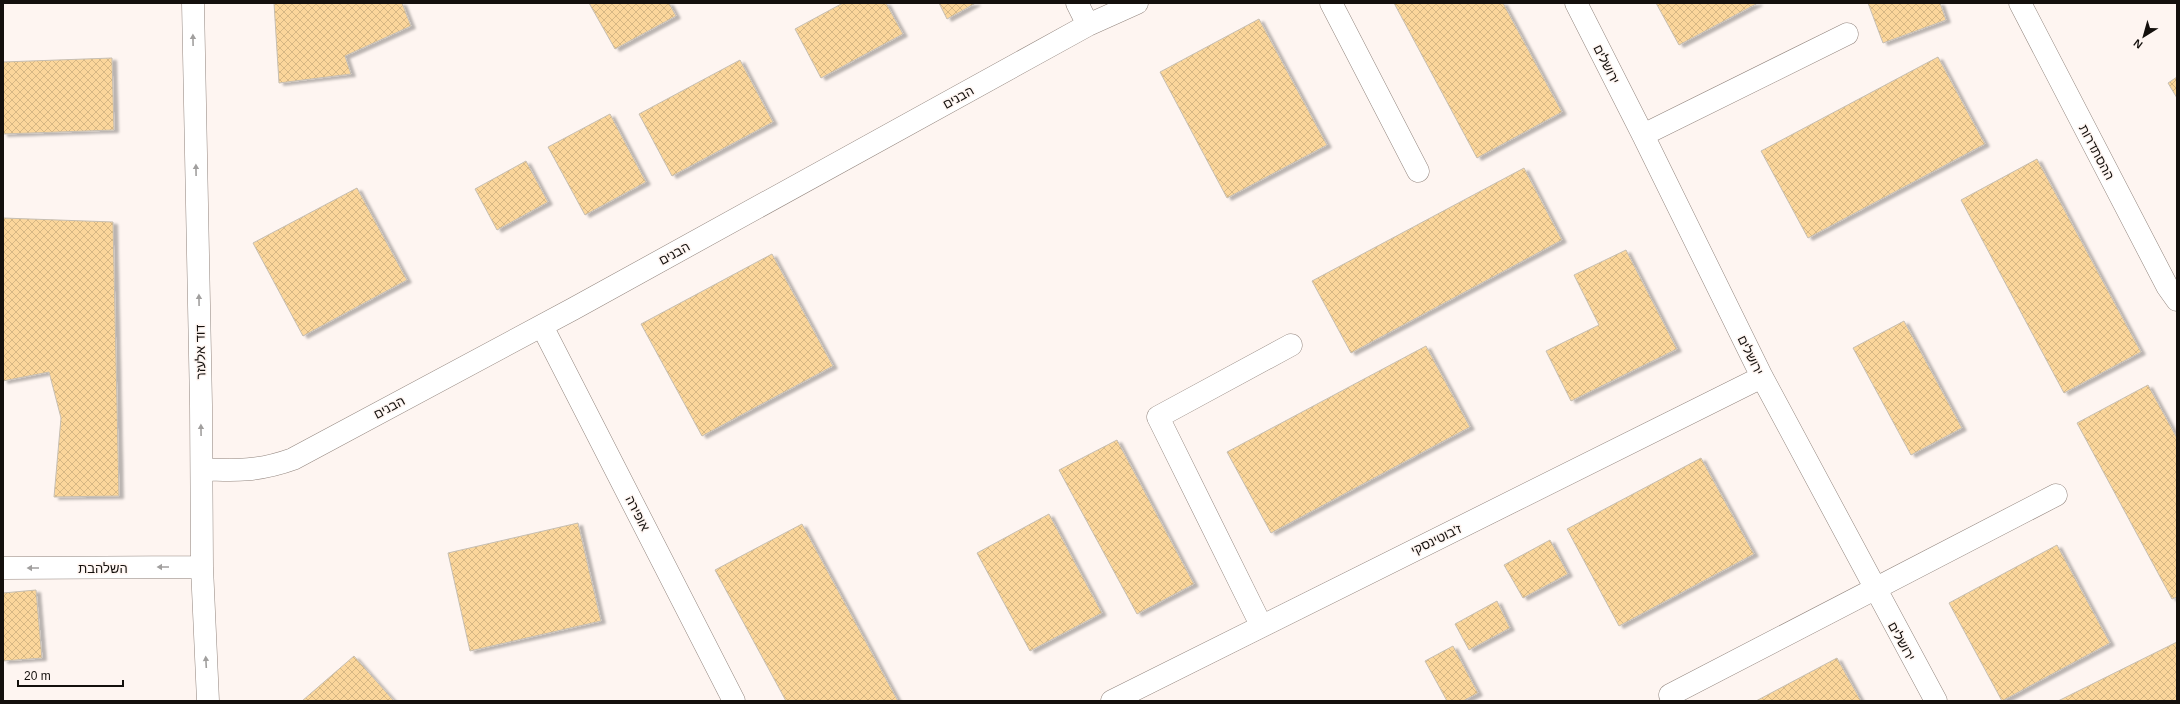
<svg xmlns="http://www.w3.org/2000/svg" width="2180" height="704" viewBox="0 0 2180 704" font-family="Helvetica,Heebo,sans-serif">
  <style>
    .building { fill: url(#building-cross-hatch); stroke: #c6beb2; filter: url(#shadow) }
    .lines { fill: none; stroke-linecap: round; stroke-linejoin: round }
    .minor-casing { stroke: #92857e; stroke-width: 23 }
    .minor { stroke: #fff; stroke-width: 22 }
    .oneway { fill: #a19f9e }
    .labels { text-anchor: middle; stroke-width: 3; stroke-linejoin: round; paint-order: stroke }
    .street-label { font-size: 13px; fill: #14100d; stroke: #fef5f1 }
  </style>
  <defs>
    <pattern id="building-cross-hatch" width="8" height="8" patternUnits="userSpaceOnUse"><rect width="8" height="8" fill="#fbd69b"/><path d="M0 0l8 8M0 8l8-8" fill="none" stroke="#d6b784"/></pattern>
    <filter id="shadow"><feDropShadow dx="4.5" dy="2.5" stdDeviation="1" flood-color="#0004"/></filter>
  </defs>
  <rect width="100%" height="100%" fill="#fef5f1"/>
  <path class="building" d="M274,3H402L411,26L345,56L351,74L279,83Z
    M589,3H669L676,16L615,49Z
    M843,3H886L903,34L821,78L795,29Z
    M939,3H976L947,19Z
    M1394,3H1503L1562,112L1477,158Z
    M1656,3H1758L1679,45Z
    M1868,3H1940L1946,20L1883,43Z
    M1259,19L1327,145L1227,198L1160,72Z
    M1938,57L1985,144L1808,238L1761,151Z
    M112,58L114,130L3,134V62Z
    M740,60L773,122L672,176L639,114Z
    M2177,77V98L2168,83Z
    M610,114L646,182L585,215L548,147Z
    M2037,159L2141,352L2064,393L1961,200Z
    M526,161L548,202L497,230L475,189Z
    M1524,168L1562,240L1351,353L1312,281Z
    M357,188L407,280L303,336L253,243Z
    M3,218L113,222L119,496L54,497L61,418L49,372L3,381Z
    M1626,250L1677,349L1571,401L1546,351L1599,325L1574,275Z
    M772,254L833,366L702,436L641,324Z
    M1904,321L1962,428L1911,455L1853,348Z
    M1426,346L1470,427L1271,533L1227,452Z
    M2148,385L2177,438V597L2172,599L2077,423Z
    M1117,440L1194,584L1137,614L1059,470Z
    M1701,458L1754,554L1619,626L1567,529Z
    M1049,514L1102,613L1030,651L977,553Z
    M578,523L601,621L470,651L448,553Z
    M802,524L898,701H786L715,570Z
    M1550,540L1568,574L1523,598L1504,565Z
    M2057,545L2110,643L2002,701L1949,603Z
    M36,590L42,658L3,661V593Z
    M1497,601L1510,628L1469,650L1455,624Z
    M2177,642V701H2058Z
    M1453,646L1478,693L1463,701H1447L1425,661Z
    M354,656L394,701H302Z
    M1837,658L1861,701H1756Z"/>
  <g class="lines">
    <g class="minor-casing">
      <path id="minor" d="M193,3L201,405L202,567L208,701
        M1077,3L1088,25
        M1331,3L1418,171
        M1576,3L1643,135L1762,377L1936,701
        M2020,3L2167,286L2177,300
        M1643,135L1847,34
        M542,326L734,701
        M202,469C236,471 260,471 293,459L573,309L1088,25L1137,3
        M3,568L202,567
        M1261,625L1158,417L1291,345
        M1112,701L1762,377
        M1673,701L1670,695L2056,495"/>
    </g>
    <use href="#minor" class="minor"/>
  </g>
  <defs><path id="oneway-solid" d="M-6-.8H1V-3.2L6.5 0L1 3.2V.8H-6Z"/></defs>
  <g class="oneway">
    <use href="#oneway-solid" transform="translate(193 40) rotate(-91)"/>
    <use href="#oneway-solid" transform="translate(196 170) rotate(-91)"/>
    <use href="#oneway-solid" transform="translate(199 300) rotate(-91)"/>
    <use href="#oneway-solid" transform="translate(201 430) rotate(-91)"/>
    <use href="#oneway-solid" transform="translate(163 567) rotate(180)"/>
    <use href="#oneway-solid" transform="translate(33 568) rotate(180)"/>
    <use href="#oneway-solid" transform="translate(206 662) rotate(-93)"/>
  </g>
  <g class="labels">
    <g class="street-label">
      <text transform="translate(1607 64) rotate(63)" y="5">ירושלים</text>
      <text transform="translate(958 97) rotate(-29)" y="5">הבנים</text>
      <text transform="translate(2097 152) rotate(62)" y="5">ההסתדרות</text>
      <text transform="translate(674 253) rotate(-29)" y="5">הבנים</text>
      <text transform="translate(200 352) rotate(-91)" y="5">דוד אלעזר</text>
      <text transform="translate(1751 355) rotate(64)" y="5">ירושלים</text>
      <text transform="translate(389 407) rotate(-28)" y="5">הבנים</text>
      <text transform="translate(638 513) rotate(63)" y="5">אופירה</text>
      <text transform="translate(1436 539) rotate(-26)" y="5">ז'בוטינסקי</text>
      <text x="103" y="573">השלהבת</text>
      <text transform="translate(1902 641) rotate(61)" y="5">ירושלים</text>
    </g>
  </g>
  <rect width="2180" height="704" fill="none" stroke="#14100d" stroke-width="8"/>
  <g transform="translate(2144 36) rotate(217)" stroke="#fef5f1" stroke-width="3" paint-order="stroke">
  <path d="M0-3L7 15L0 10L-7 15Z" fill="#14100d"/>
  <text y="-6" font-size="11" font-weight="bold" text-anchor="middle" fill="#14100d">N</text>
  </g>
  <path d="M18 680v6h105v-6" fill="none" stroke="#14100d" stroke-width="2"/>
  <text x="24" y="680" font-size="12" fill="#14100d" stroke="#fef5f1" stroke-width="3" paint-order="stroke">20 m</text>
</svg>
